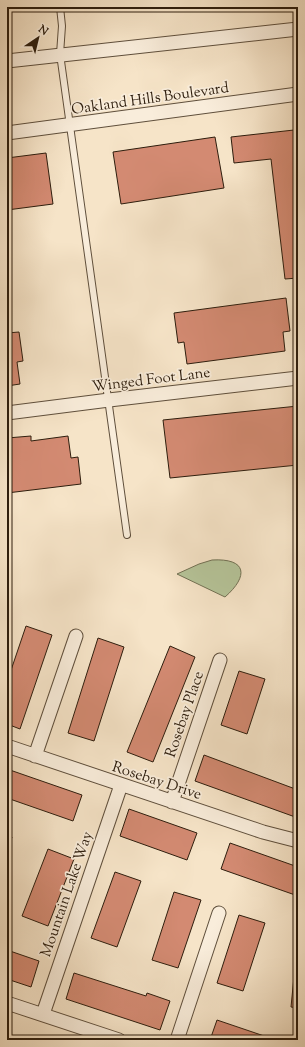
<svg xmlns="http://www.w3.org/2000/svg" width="305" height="1047" viewBox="0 0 305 1047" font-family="'Sorts Mill Goudy',serif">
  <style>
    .green { fill: #b6c59a; stroke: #727154 }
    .building { fill: #d38a72; stroke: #2d1d0d }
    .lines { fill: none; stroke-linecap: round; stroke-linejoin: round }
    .service-casing { stroke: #5f4f3c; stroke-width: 8 }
    .minor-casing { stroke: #5f4f3c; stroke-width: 15 }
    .service { stroke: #f9eddb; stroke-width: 6 }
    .minor { stroke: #f9eddb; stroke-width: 13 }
    .labels { text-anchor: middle; stroke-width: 3.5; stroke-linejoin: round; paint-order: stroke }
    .street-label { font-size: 15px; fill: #2d1d0d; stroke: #f9eddb }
  </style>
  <rect width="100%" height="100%" fill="#f6e4c8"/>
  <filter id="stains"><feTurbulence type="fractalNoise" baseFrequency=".005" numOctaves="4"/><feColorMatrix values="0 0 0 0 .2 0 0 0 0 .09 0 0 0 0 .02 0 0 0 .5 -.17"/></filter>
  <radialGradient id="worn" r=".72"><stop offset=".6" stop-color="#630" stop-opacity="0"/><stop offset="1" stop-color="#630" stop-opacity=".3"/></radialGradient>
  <path class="green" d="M212,560C247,558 249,576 225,597L177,574L199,564Z"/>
  <path class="building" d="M294,130L298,154V278L285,279L271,159L234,163L231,137Z
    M215,137L224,188L121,204L113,152Z
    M46,153L53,204L7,210V158Z
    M286,298L290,331L283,332L285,351L187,364L184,342L178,343L174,313Z
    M19,332L23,361L17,362L20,384L7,386V333Z
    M298,406V465L170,478L163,420Z
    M31,436V441L68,436L71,458L78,457L81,484L7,493V438Z
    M26,626L52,635L20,729L7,724V682Z
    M98,638L124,647L94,741L68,733Z
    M170,646L195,657L153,762L127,752Z
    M239,671L265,679L247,734L221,725Z
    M297,679H298V750H297Z
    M204,755L298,790V818L195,781Z
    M7,769L82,795L73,821L7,798Z
    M129,809L197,833L187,860L120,836Z
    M7,836L12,837L7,853Z
    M230,843L298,867V896L221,869Z
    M48,849L74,859L48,926L22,916Z
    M115,872L141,881L117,947L91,938Z
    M174,892L201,900L178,968L152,960Z
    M239,915L265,923L243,991L217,983Z
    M298,936V1008L291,1007Z
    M7,950L39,961L31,987L7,979Z
    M74,973L146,996L147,993L170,1001L160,1030L66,999Z
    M217,1020L276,1040H210Z"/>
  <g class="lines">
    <g class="service-casing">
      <path id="service" d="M60,7L62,26L60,54L127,535"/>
    </g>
    <g class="minor-casing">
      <path id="minor" d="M7,61L298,29
        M7,133L298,94
        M7,413L109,400L298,378
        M7,746L263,832L298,841
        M35,756L76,636
        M172,802L220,660
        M7,1003L119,1040
        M43,1014L121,785
        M177,1040L219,913"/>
    </g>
    <use href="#service" class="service"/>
    <use href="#minor" class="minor"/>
  </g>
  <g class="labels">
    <g class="street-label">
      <text transform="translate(150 98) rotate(-8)" y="5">Oakland Hills Boulevard</text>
      <text transform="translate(151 379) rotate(-7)" y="5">Winged Foot Lane</text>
      <text transform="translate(184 714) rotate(-71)" y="5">Rosebay Place</text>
      <text transform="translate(157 780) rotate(18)" y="5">Rosebay Drive</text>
      <text transform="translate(66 894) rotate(-71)" y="5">Mountain Lake Way</text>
    </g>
  </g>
  <rect width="305" height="1047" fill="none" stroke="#f6e4c8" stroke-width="24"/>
  <rect x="8" y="8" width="289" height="1031" fill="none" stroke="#2d1d0d" stroke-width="2"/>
  <rect x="12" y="12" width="281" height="1023" fill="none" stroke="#2d1d0d"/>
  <g transform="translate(38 38) rotate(35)" stroke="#f9eddb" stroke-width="3" paint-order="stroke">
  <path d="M0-3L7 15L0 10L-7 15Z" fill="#2d1d0d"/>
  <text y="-6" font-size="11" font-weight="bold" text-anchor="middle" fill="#2d1d0d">N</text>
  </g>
  <rect width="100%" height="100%" filter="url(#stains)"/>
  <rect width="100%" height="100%" fill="url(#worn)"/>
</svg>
